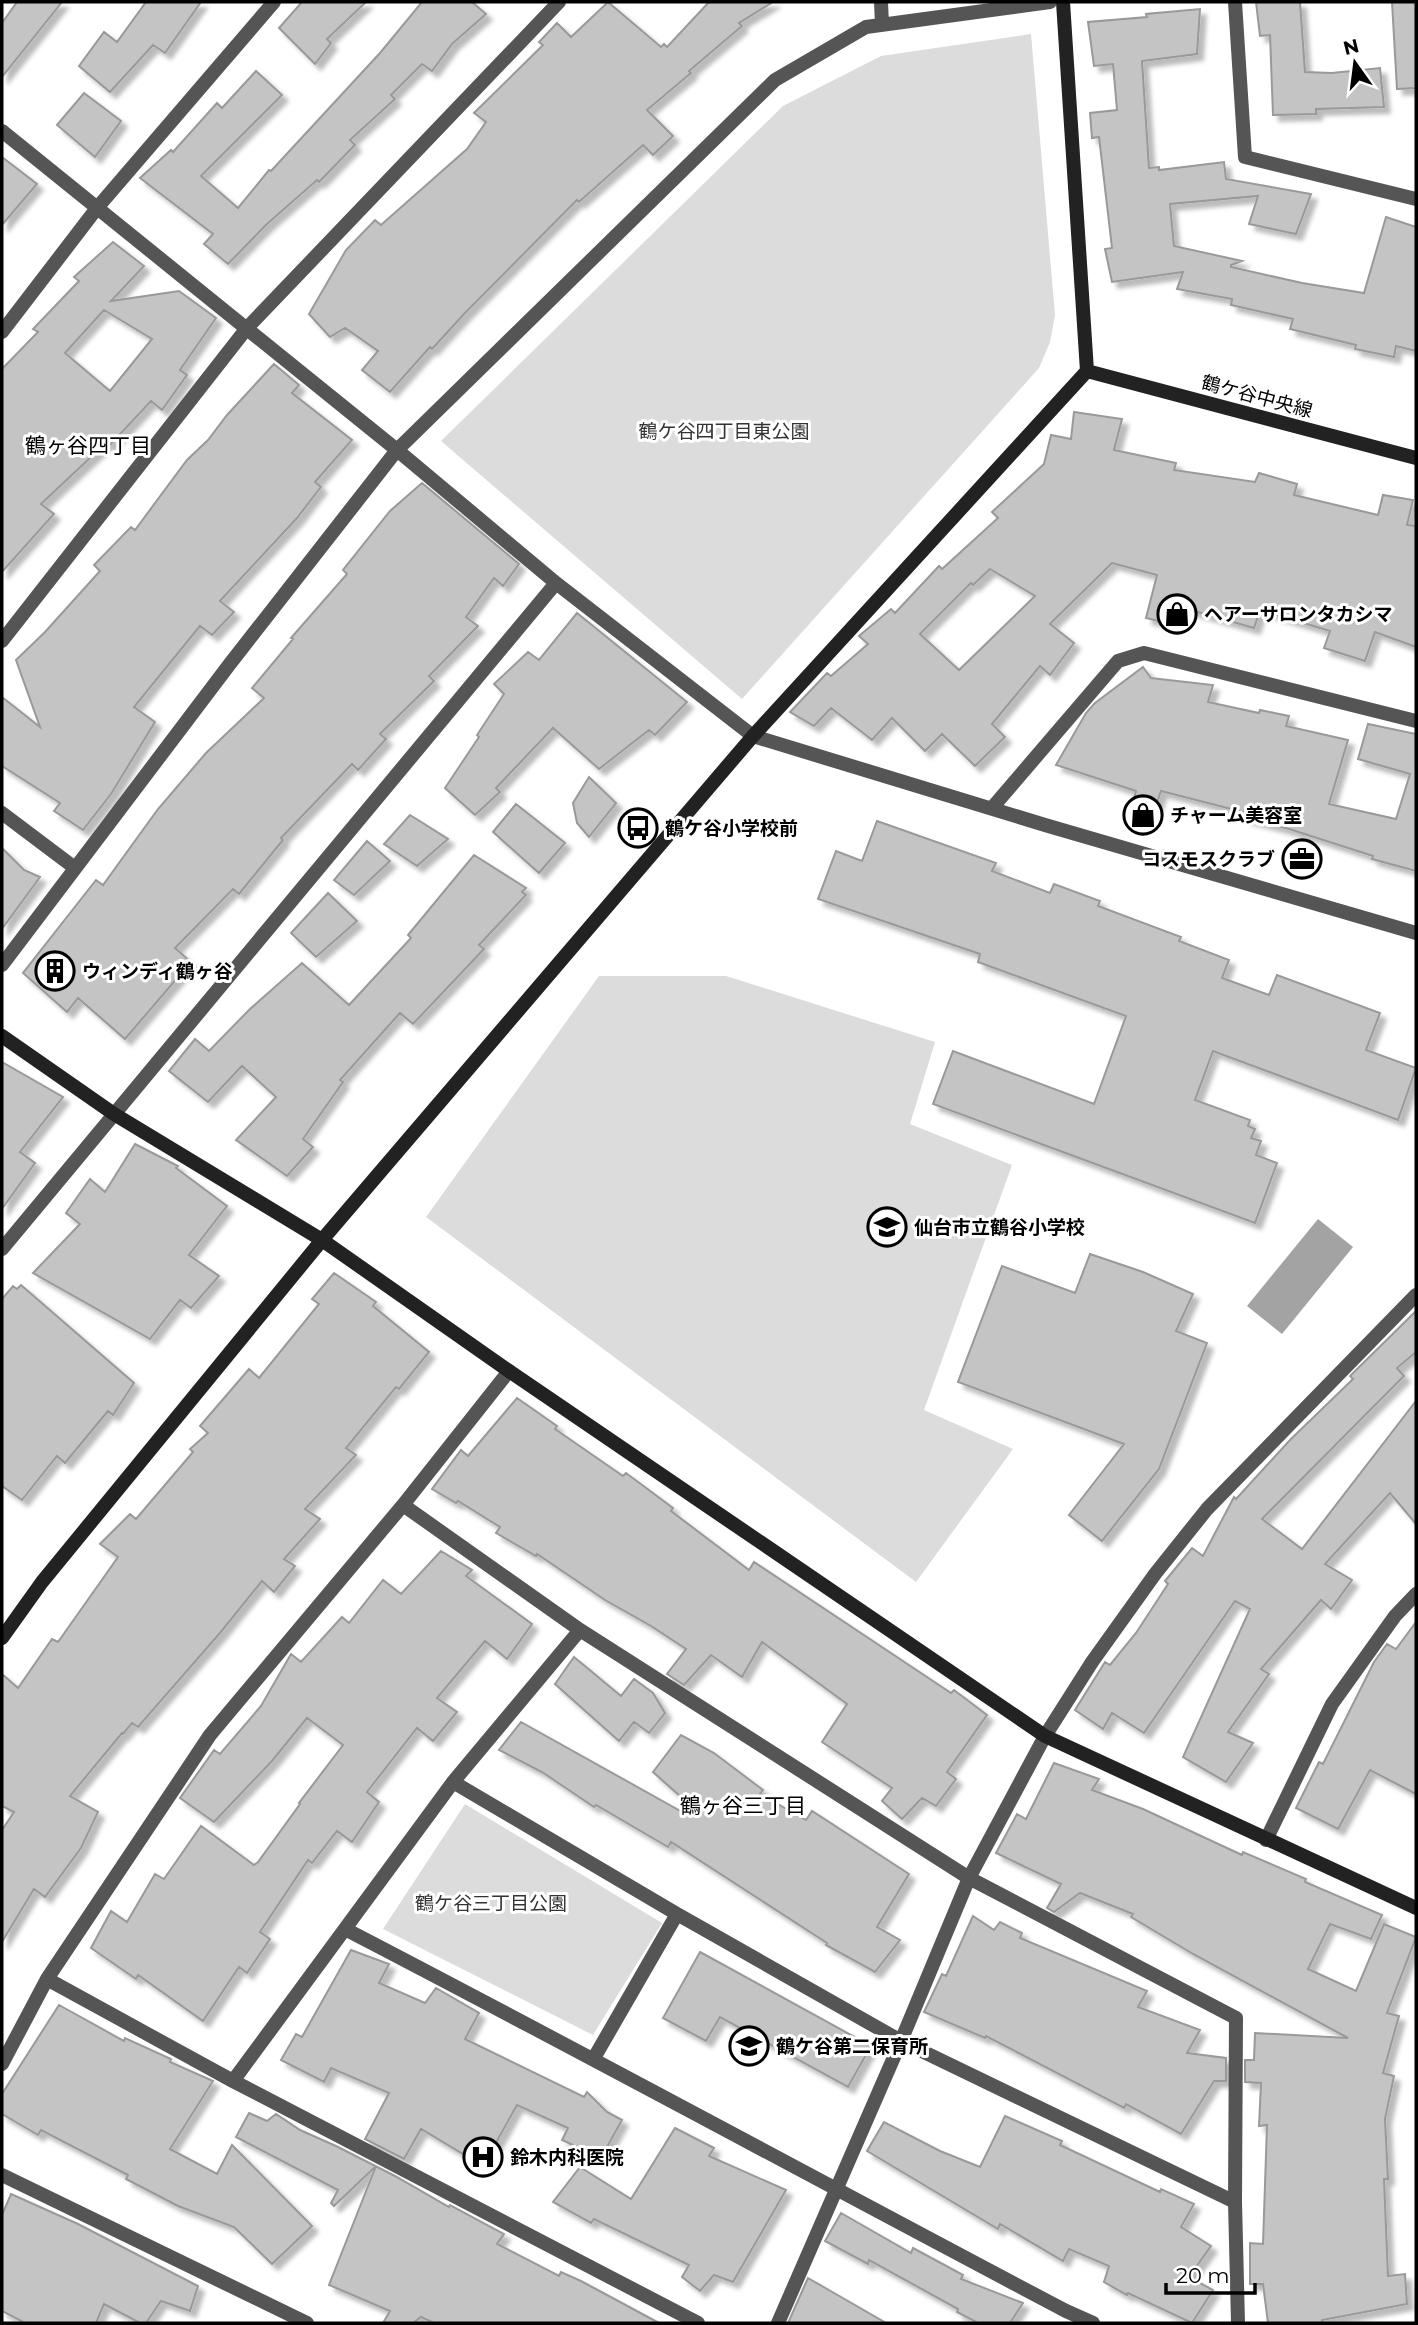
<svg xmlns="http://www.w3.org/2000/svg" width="1418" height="2325" viewBox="0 0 1418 2325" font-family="Montserrat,'Noto Sans JP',sans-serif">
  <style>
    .green { fill: #dcdcdc }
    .water { fill: #a3a3a3 }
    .building { fill: #c4c4c4; stroke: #999; stroke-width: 2; fill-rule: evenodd; filter: url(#shadow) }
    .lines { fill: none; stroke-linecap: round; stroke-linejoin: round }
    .street { stroke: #555; stroke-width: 14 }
    .secondary { stroke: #222; stroke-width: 14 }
    .labels { text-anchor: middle; stroke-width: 6; stroke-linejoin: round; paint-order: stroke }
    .street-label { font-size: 19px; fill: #000; stroke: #fff }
    .park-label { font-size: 19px; fill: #333; stroke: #fff }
    .poi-label { font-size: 19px; font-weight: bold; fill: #000; stroke: #fff; text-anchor: start }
    .neighbourhood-label { font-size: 21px; fill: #000; stroke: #fff }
  </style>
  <defs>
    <filter id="shadow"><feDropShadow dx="6" dy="6" stdDeviation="2" flood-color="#0004"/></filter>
  </defs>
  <rect width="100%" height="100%" fill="#fff"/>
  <path class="green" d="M1031,34L1055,315L1050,342L1039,368L742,699L441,441L783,106L881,56Z
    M599,976H726L935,1042L910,1124L1012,1165L924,1410L1013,1449L916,1582L426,1217Z
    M465,1804L662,1923L593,2035L383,1929Z"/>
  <path class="water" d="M1318,1219L1353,1247L1282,1334L1247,1306Z"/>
  <path class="building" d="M17,2H62L2,77V23Z
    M146,2H201L165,53L153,45L110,92L79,66L104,32L117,42Z
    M302,2H366L327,39L331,43L315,64L279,28Z
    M422,2H472L486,14L452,44L432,71L422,64L391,95L395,99L350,140L355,145L319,182L317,180L267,224L228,264L204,244L213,234L140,178L171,150L173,152L217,103L222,108L256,71L282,95L201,176L238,208L269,170L271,171L380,53Z
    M608,2L661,47L664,44L667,47L709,2H773L739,23L742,26L689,71L691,73L647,110L673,136L653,155L643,145L579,202L577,200L465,313L432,349L430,347L390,392L362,370L378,351L345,328L330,337L309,314L346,250L375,220L381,225L467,149L486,122L474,113L543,45L539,42L557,23L571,37Z
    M1256,2H1300L1305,72L1332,73L1380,68L1384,107L1316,109V114L1273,115L1270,35L1260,36Z
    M1392,2H1416V88L1397,89Z
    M1200,9L1197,54L1142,61L1149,168L1159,167V170L1224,162L1226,179L1311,194L1296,234L1249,224L1258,196L1170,204L1174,246L1242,261L1231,265V267L1302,283L1364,293L1386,217L1416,227V351L1396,346L1394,357L1355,349L1356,345L1290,329L1293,319L1231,305L1232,299L1177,289L1183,272L1112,282L1105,249L1112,248L1099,137L1092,138L1090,113L1117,110L1113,64L1094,66L1088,22L1147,17L1146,14Z
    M84,93L121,121L95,157L57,125Z
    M2,157L37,184L2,225Z
    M113,242L144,266L111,301L179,291L216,318L180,370L187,375L162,410L151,401L110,445L106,443L41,504L54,514L2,572V369L38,332L33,329L79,281L74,277ZM104,310L152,339L110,391L65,353Z
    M274,364L299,385L292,393L352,440L315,482L321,487L297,518L220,601L234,612L212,635L200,626L134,707L155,722L111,794L83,830L54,811L60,803L2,766V697L40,727L16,660L45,632L100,571L94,565L131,527L135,530L187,460L208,440L227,415Z
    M1074,412L1122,419L1114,450L1176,463L1174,470L1255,482L1259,473L1297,484L1294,495L1378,515L1383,495L1413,500L1407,525L1416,526V647L1375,632L1365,661L1324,648L1330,631L1260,610L1254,628L1180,607L1175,625L1146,618L1157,575L1112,563L1050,624L1074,643L1050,675L1040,666L992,724L1005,737L975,766L942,734L925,751L892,718L872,740L831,708L814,726L790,712L827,673L831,676L868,644L859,636L891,609L895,613L939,566L942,569L998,518L992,512L1044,464L1051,435L1071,439ZM990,569L1035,596L959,670L920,634L971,583L973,585Z
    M422,483L519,564L503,586L494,578L466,617L478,626L429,676L434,681L380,734L386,739L358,770L352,764L281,838L283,840L239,894L233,889L175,948L191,962L125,1039L78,998L67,1012L23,973L96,880L103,885L158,809L206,753L264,698L252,688L293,639L291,638L347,574L343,570L390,511Z
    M577,613L687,702L655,735L649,730L599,769L553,728L496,788L500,792L475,815L445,788L479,737L477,735L504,694L494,684L528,652L539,660Z
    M1143,667L1151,678L1213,685L1208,702L1259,713L1260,710L1289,716L1286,726L1348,740L1329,804L1396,819L1410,774L1358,759L1368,724L1416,734V871L1372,859L1373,856L1289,829L1246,818L1247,813L1161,791L1156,805L1134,798L1136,791L1056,765L1086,713L1095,703Z
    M589,777L616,803L589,837L577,823L573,803Z
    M516,804L565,843L539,873L493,832Z
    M410,815L448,839L417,866L384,844Z
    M877,821L996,863L992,871L1050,893L1054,884L1100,901L1098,906L1181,937L1179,941L1229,960L1222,978L1269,995L1277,975L1380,1013L1366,1050L1416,1068L1398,1120L1213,1051L1195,1100L1250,1120L1248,1126L1255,1129L1251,1138L1261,1141L1256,1155L1277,1163L1255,1223L933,1104L953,1051L1094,1104L1126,1016L978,962L980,954L818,899L836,851L862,861Z
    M367,841L390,861L354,895L334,880Z
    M2,848L24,870L40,877L2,929Z
    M474,855L526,888L522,892L526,895L479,945L484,949L413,1024L400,1013L340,1080L343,1082L303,1139L313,1147L287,1176L236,1140L276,1097L242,1066L208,1102L169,1071L195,1039L209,1051L250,1009L302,963L349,1005L411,938L408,935Z
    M328,893L357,921L316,957L291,933Z
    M2,1062L63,1097L20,1152L35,1163L2,1209Z
    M135,1144L178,1166L176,1168L227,1206L189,1255L219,1276L191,1308L180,1300L150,1339L33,1273L80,1224L66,1213L90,1179L105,1192Z
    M1090,1254L1143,1272L1193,1294L1176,1331L1207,1343L1159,1469L1102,1541L1069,1515L1124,1444L958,1382L1002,1266L1075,1293Z
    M334,1273L376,1302L373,1306L429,1352L399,1389L396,1387L346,1448L356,1455L305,1509L320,1519L284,1559L295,1566L274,1592L262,1581L220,1633L138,1727L132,1723L123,1734L122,1733L70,1796L98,1812L81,1848L45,1897L34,1889L2,1942V1830L14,1812L2,1806V1674L18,1688L52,1639L58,1642L118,1557L100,1544L130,1514L136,1519L193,1452L190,1449L208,1433L200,1426L249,1369L259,1378L319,1304L312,1299Z
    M21,1285L134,1383L113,1415L108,1411L65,1463L57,1456L22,1500L2,1486V1299L13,1286L17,1289Z
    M1416,1311V1352L1397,1368L1404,1376L1262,1519L1302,1549L1416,1401V1524L1390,1493L1325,1564L1352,1580L1331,1609L1321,1600L1261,1669L1269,1674L1228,1732L1253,1743L1226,1782L1183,1757L1250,1609L1235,1601L1144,1733L1112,1713L1103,1729L1075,1710L1105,1662L1110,1665L1136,1633L1168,1584L1165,1581L1192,1548L1203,1556L1234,1497L1236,1499L1290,1440L1353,1379L1350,1376Z
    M517,1398L557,1426L555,1429L623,1476L626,1473L673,1508L671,1511L749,1570L754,1562L951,1693L954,1690L987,1715L947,1772L956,1779L936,1806L922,1798L902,1819L882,1801L892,1788L822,1742L847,1704L762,1642L742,1677L711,1655L684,1685L667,1674L686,1649L651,1626L605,1600L537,1554L536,1556L496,1533L500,1527L458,1501L456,1503L432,1489L461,1450L468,1456Z
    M441,1551L472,1570L466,1576L532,1624L507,1659L485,1641L437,1698L457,1712L433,1741L417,1728L367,1792L379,1802L352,1842L337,1831L312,1863L308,1860L260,1932L270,1939L247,1973L239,1967L203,2021L138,1975L136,1979L91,1948L111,1911L127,1922L155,1874L164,1879L201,1826L254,1865L258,1862L300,1804L299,1803L343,1745L307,1718L272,1761L214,1822L180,1798L214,1750L220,1754L261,1706L291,1654L301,1662L342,1617L349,1623L383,1580L401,1594Z
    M1416,1622V1794L1370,1770L1338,1829L1296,1808L1319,1762L1323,1764L1374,1662L1387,1644L1396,1649Z
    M574,1657L621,1696L634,1679L653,1693L665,1713L649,1733L634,1722L619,1741L555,1684Z
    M521,1722L684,1813L690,1805L653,1772L681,1735L714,1753L763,1790L760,1794L806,1820L812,1811L909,1874L877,1927L900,1940L875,1972L826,1945L827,1943L671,1842L668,1847L596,1805L594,1807L542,1772L499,1750Z
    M1054,1763L1099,1779L1092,1790L1143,1809L1242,1855L1243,1852L1306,1879L1305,1882L1382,1915L1371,1939L1330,1924L1308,1969L1356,1991L1384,1924L1416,1937L1387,2013L1399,2016L1383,2073L1394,2076L1385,2119L1388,2179H1384L1388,2276L1405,2274L1407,2304L1322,2320V2323H1268L1263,2284H1250V2243L1263,2244L1267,2125L1259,2126L1261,2083L1245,2082V2060H1254L1255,2033L1348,2038L1193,1954L1131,1917L1133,1914L1080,1893L1054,1912L1047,1908L1061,1884L996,1853L1017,1814L1026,1819Z
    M973,1916L994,1930L1000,1922L1022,1933L1020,1938L1147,1991L1138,2007L1200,2030L1187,2053L1226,2058V2081H1214L1181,2134L1126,2104L1124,2108L986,2036L985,2038L924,2012L942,1974L946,1976Z
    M351,1950L389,1964L379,1983L425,2003L436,1988L479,2013L465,2039L584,2097L587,2092L607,2112L622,2120L601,2158L562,2140L568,2128L517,2105L483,2166L421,2129L404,2159L365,2139L389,2093L331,2068L324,2082L281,2060L296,2034L302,2037Z
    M700,1952L871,2046L848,2087L720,2017L706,2041L663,2018Z
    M59,2005L124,2041L125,2038L171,2059L170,2062L213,2081L170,2149L217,2174L232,2145L312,2226L272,2264L234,2227L178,2206L126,2179L128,2175L41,2130L38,2135L2,2114V2094Z
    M249,2113L267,2121L276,2114L300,2130L336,2146L395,2176L449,2207L450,2205L504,2234L497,2244L559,2276L561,2272L581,2281L659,2323H434L421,2317L413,2323H383L390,2311L329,2285L376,2166L334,2206L331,2203L338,2190L236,2137Z
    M1005,2116L1062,2141L1060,2145L1160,2192L1161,2189L1194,2204L1181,2227L1211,2246L1189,2277L1213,2290L1192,2323L1128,2293L1127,2295L1104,2282L1109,2266L1069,2249L1063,2261L1000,2224L998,2229L867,2151L884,2122L940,2151L980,2167Z
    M675,2128L714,2148L709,2156L786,2190L733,2282L714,2275L700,2291L682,2277L689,2265L594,2219L591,2223L553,2202L580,2167L631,2199Z
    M11,2194L78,2224L198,2286L190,2311L161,2301L146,2323H140L104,2304L96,2323H25L2,2311V2215Z
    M841,2213L911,2253L913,2248L963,2275L961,2279L1023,2303L1010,2323H978L957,2312L958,2309L869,2260L868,2264L825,2241Z
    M808,2278L886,2323H788Z"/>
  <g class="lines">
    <path class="street" d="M881,2L882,25
      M1235,2L1245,157L1416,199
      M2,131L397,450L556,583L753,736L1045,825L1416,933
      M2,332L97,208L274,2
      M2,641L247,328L559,2
      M992,808L1118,661L1144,653L1416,721
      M2,813L75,868
      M2,965L229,665L397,450L775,80L866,27L1050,2
      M2,1249L556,583
      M403,1505L580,1630L969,1878L1236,2018L1235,2202L1238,2323
      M453,1782L677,1914L901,2041L1235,2202
      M1266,1840L1332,1704L1395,1616L1416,1594
      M345,1929C586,2054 825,2184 1066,2311L1093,2323
      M47,1979L233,2081L698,2323
      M594,2058L677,1914
      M2,2064L47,1979L210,1735L403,1505L509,1371
      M233,2081L453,1782L580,1630
      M2,2175L307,2323
      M778,2323L901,2041L969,1878L1045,1736L1092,1662L1155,1574L1207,1509L1416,1295"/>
    <path class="secondary" d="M1087,371L1416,458
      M2,1036L114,1114L322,1240L509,1371L1045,1736L1416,1908
      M2,1638L42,1582L322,1240L753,736L1087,371L1063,2"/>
  </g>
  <defs>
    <g id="shop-ring" transform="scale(2.0125)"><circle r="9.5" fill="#fff" stroke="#000" stroke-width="1.5"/><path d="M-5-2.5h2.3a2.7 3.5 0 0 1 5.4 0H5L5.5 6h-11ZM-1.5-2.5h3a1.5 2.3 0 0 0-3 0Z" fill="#000"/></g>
    <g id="bus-ring" transform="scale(2.0125)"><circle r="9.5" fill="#fff" stroke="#000" stroke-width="1.5"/><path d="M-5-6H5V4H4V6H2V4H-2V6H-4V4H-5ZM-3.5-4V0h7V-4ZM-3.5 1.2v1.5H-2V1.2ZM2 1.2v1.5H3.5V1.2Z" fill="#000"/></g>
    <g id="office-ring" transform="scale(2.0125)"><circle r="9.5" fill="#fff" stroke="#000" stroke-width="1.5"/><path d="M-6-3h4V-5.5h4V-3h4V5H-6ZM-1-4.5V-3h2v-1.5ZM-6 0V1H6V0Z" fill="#000"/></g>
    <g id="building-ring" transform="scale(2.0125)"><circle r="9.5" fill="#fff" stroke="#000" stroke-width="1.5"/><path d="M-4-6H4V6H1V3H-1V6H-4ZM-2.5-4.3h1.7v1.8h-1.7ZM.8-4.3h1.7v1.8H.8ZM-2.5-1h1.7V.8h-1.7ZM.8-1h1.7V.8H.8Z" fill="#000"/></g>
    <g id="school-ring" transform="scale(2.0125)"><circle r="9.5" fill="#fff" stroke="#000" stroke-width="1.5"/><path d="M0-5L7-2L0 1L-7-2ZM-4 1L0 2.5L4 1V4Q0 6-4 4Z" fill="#000"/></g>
    <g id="hospital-ring" transform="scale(2.0125)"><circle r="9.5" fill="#fff" stroke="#000" stroke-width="1.5"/><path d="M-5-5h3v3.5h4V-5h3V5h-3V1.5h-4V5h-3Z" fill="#000"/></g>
  </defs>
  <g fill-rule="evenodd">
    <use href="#shop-ring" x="1177" y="614"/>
    <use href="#shop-ring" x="1143" y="815"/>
    <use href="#bus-ring" x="638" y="828"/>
    <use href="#office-ring" x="1302" y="859"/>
    <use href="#building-ring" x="55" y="971"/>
    <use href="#school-ring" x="887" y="1227"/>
    <use href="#school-ring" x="749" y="2046"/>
    <use href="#hospital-ring" x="483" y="2157"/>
  </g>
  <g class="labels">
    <g class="street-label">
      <text transform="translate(1257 396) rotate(15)" y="7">鶴ケ谷中央線</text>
    </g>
    <g class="park-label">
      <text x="724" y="438">鶴ケ谷四丁目東公園</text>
      <text x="491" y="1910">鶴ケ谷三丁目公園</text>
    </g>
    <g class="poi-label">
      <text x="1204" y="621">ヘアーサロンタカシマ</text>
      <text x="1170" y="822">チャーム美容室</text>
      <text x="665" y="835">鶴ケ谷小学校前</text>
      <text x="1275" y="866" text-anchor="end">コスモスクラブ</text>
      <text x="82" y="978">ウィンディ鶴ヶ谷</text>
      <text x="914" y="1234">仙台市立鶴谷小学校</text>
      <text x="776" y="2053">鶴ケ谷第二保育所</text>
      <text x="510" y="2164">鈴木内科医院</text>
    </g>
    <g class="neighbourhood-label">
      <text x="88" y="453">鶴ヶ谷四丁目</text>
      <text x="743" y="1813">鶴ヶ谷三丁目</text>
    </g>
  </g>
  <rect width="1418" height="2325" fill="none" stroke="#000000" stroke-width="7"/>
  <g transform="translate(1355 63) rotate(346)" stroke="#ffffff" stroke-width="5" paint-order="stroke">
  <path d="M0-5L12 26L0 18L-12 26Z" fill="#000000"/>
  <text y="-10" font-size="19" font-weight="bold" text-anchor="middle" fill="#000000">N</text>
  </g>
  <path d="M1166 2283v10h89v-10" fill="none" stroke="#000000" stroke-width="3.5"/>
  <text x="1176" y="2283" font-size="21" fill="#000000" stroke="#ffffff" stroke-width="5" paint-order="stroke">20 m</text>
</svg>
